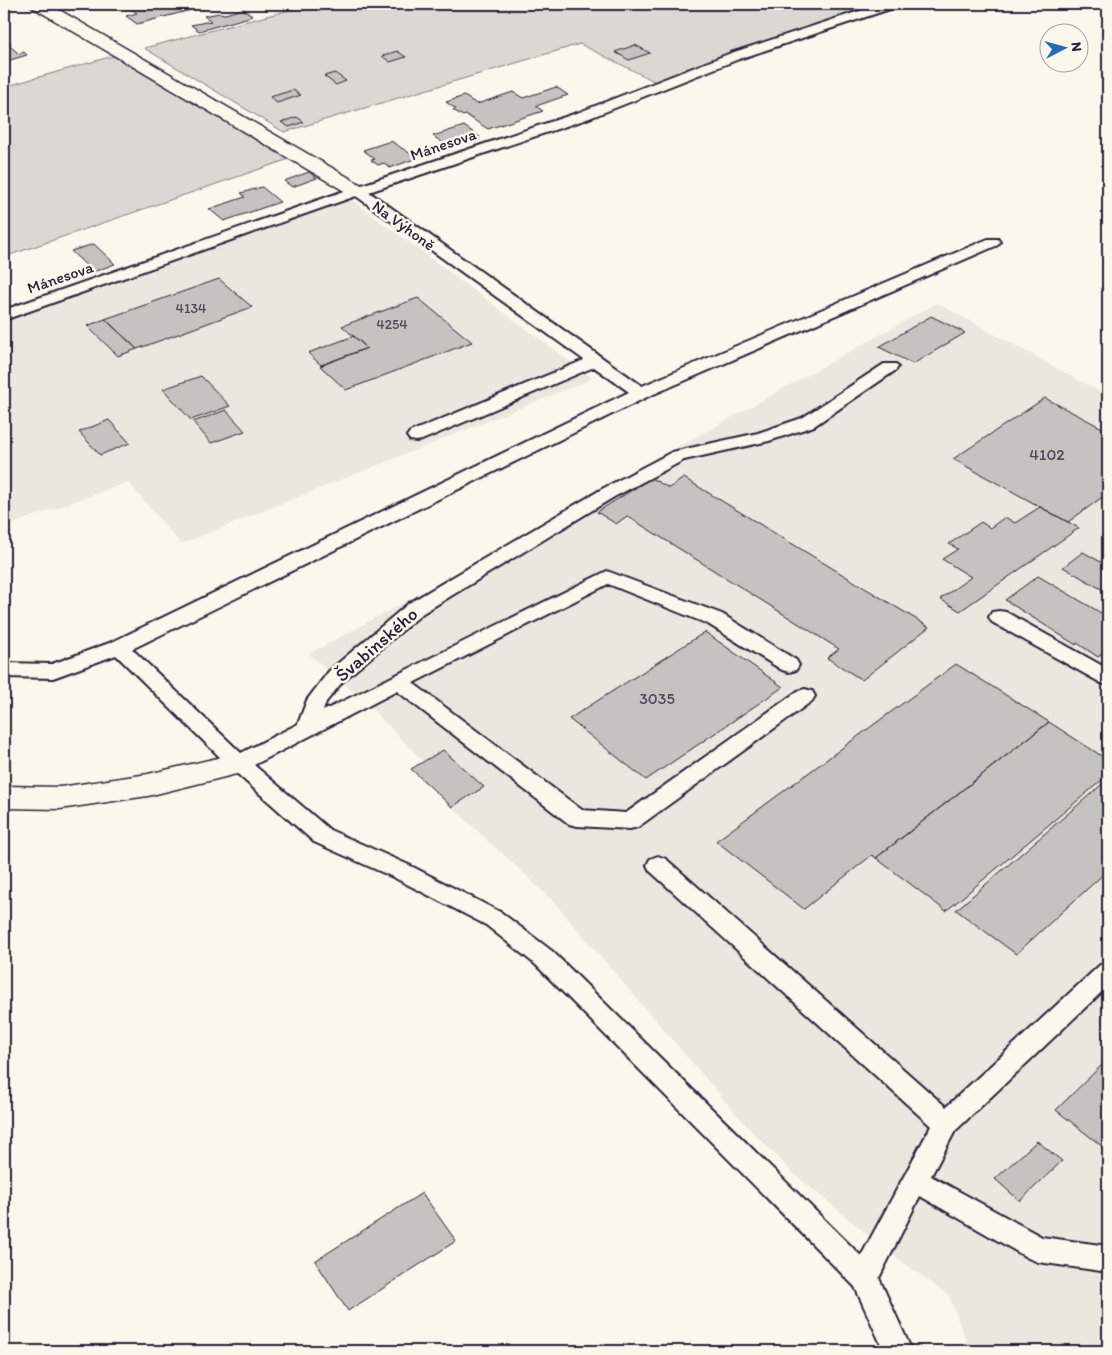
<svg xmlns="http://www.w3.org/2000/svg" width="1112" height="1355" viewBox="0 0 1112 1355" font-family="Itim,sans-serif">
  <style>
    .built { fill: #ebe7df }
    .green { fill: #dbd8d3; stroke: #7e7d87 }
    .building { fill: #c6c2c0; stroke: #22223b }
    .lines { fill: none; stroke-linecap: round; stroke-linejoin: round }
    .service-casing { stroke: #22223b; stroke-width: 4 }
    .minor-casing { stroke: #22223b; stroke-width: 3 }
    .service { fill: #fbf7ec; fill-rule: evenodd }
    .minor { fill: #fbf7ec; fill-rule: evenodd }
    .labels { text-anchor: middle; stroke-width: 5; stroke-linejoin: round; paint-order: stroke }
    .far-number-label { font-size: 14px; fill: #4b4a5c }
    .far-street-label { font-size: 16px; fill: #22223b; stroke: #fbf7ec }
    .number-label { font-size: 16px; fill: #4b4a5c }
    .street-label { font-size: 19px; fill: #22223b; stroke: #fbf7ec }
  </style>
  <rect width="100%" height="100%" fill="#fbf7ec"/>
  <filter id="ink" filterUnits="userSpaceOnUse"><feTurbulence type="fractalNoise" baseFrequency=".02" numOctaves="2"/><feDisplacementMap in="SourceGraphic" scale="10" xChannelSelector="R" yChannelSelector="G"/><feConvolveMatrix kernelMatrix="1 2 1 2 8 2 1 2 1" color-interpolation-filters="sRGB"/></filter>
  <g filter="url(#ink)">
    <path class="built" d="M345,195L591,377L585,382L181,544L128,482L4,527V309L13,315Z
      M937,303L1108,396V1351H970L949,1296L880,1245L793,1173L745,1124L551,899L411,769L423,761L363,700L309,654L501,550L671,451Z"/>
    <path class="green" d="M313,4H873L656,82L580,44L284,132L144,48Z
      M113,56L289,159L4,257V87Z"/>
    <path class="building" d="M119,4H189L195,9L137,24L126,16L137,13L130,8L126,9Z
      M243,9L253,16L199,31L191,25L211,21L204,16L219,13L225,14Z
      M4,39L11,43L9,45L19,54L24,52L27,55L4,62Z
      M635,45L650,53L629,60L615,52Z
      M397,51L406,57L390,62L382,56Z
      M335,73L346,81L336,85L324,76Z
      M556,87L568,95L536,106L543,111L488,129L466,115L463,116L453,110L456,109L446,102L464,96L477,104L513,92L523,98Z
      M293,90L301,95L277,103L270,97Z
      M297,117L304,122L289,127L281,122Z
      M464,126L480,137L449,147L433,136Z
      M391,141L417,158L390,168L384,163L378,165L371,160L375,159L363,150Z
      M309,172L317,178L292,187L284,181Z
      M262,187L280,202L224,221L209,209L245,197L241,193Z
      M94,244L115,264L93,272L71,251Z
      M219,279L252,307L137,349L105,319Z
      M418,298L472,342L346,390L320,366L367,348L342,326Z
      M931,316L965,333L913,364L879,347Z
      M105,319L137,349L118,356L87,326Z
      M354,336L367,348L321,365L308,353Z
      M201,376L230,406L191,420L163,389Z
      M1045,398L1108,431V493L1068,522L953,459Z
      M226,410L245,431L211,443L193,422Z
      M109,420L130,443L100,455L79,432Z
      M651,478L669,488L684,478L929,627L862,680L827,658L839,649L627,516L616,524L597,512Z
      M1040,507L1079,528L960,611L940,599L971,577L942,559L958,549L949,544L981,522L990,528L1005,517L1015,523Z
      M1083,552L1108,566V593L1063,567Z
      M1038,576L1108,617V649L1098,657L1077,643L1076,645L1005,600Z
      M705,632L783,687L646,780L569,719Z
      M956,664L1049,722L876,858L872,855L804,909L716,841Z
      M1049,722L1108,760V775L946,911L876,858Z
      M443,750L484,787L452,807L411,769Z
      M1108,779V870L1016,954L956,910Z
      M1108,1059V1151L1056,1110Z
      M1037,1141L1062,1161L1020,1201L995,1179Z
      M422,1193L456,1241L348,1311L315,1261Z"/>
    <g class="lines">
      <g class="service-casing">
        <path id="service" d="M881,4H898L896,7L739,59L587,119L369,192L642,386L988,239H998L1000,242L998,245L647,397L132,649L241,753L298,724L307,700L329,671L409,603L602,489L672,452L758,433L802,418L884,364H896L898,367L896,370L814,426L769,441L684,460L614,497L423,613L343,681L326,702L323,711L607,571L722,614L796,660L799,665L796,670L789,672L782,670L708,624L608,584L413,683L582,810L626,813L798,691L805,689L812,691L815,696L812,701L638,827L630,829L577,826L569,824L397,691L254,765L330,830L411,866L502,913L552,951L861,1256L931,1126L650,871L647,865L650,859L658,856L666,859L946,1107L1100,965L1108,962V986L955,1131L931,1176L1042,1237L1108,1246V1272L1038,1262L1028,1258L920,1196L879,1278L912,1351H884L855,1287L536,965L486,925L395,878L314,842L232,769L116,655L53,678L4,677V663L52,664L112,642L629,392L594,367L422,440L416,441L410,440L407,436L410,432L584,360L356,196L4,320V310L353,188L577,113L731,53Z
          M999,611L1006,612L1108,669V685L1101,683L992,622L989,617L992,612Z"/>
      </g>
      <g class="minor-casing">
        <path id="minor" d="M30,4H49L365,187L368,191L365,195L358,197L351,195L32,7Z
          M239,753L249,757L253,764L249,771L148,796L60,809L4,808V786L60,787L148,774Z"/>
      </g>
      <use href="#service" class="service"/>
      <use href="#minor" class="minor"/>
    </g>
  </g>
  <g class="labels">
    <g class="far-number-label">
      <text x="191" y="313">4134</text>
      <text x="392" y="329">4254</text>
    </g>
    <g class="far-street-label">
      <text transform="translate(443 144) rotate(-19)" y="6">Mánesova</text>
      <text transform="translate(404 225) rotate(36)" y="6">Na Výhoně</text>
      <text transform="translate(60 277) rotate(-19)" y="6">Mánesova</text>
    </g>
    <g class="number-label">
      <text x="1047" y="460">4102</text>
      <text x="657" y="704">3035</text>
    </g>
    <g class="street-label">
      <text transform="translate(376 644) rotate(-41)" y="7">Švabinského</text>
    </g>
  </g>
  <rect width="1112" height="1355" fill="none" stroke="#fbf7ec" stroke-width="20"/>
  <rect x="10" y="10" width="1092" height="1335" fill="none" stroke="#22223b" stroke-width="2" filter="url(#ink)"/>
  <g transform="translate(1064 48) rotate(84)"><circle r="24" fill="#fbf7ec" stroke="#a4a2a5"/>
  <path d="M0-4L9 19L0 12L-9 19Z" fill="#1f6fb2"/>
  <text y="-8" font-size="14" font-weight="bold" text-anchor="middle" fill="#22223b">N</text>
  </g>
</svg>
